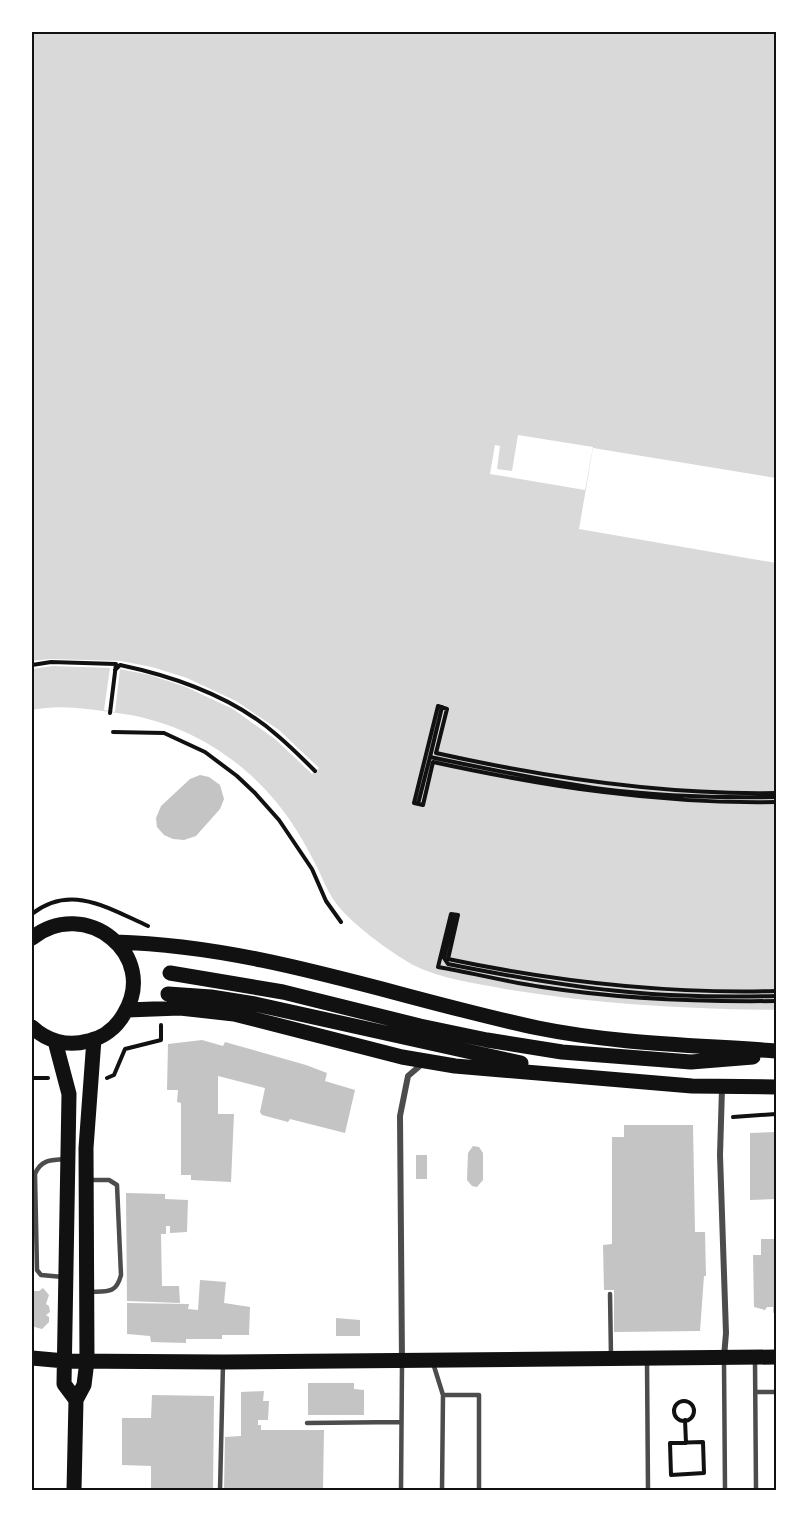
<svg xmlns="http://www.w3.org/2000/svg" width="808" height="1522" viewBox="0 0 808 1522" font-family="Rubik,sans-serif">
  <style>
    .water { fill: #d9d9d9 }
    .pier { fill: #fff }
    .building { fill: #c4c4c4 }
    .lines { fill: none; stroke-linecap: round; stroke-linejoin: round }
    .path { stroke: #111; stroke-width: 4 }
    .service { stroke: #4c4c4c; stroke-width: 4.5 }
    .minor { stroke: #4c4c4c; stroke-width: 6 }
    .primary { stroke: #111; stroke-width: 15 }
    .neatline { fill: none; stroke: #111; stroke-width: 2 }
  </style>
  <rect width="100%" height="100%" fill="#fff"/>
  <path class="water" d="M32,32H776V478L593,448L579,529L776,563V1010C685,1009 595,1004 505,989C475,983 441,979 413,965C390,952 347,921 333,899C327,890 323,880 319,871C312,857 305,844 297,831C258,767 191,722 117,713C89,709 60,704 32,710Z"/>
  <path class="pier" d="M518,435L593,447L585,490L490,474L495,445L500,446L497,469L512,471Z
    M50,659L121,661L152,667L187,678L236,701L279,730L319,768L312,774L275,739L233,709L186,687L150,675L120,669L115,712L104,710L110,668L53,666L32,669V661Z"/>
  <path class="building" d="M200,775L209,777L220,785L224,799L220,809L196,836L184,840L173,839L164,835L157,827L156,818L161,806L190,779Z
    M202,1040L223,1046L225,1042L306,1065L327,1073L325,1081L355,1090L345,1133L290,1119L288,1122L262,1115L260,1112L265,1088L218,1076V1114H234L231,1182L191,1180V1175H181V1103L177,1102L178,1090H167L168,1044Z
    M624,1125H693L695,1232H705L706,1276H704L700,1331L614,1332V1290H604L603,1245L612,1244V1137H624Z
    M776,1132V1199L750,1200V1133Z
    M473,1146L479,1147L483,1153V1180L477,1187L472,1186L467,1180L468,1153Z
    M416,1155H427V1179H416Z
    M126,1193L165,1194V1199L188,1200L187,1232L170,1233V1226H166V1234H161L162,1286H179L180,1303L127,1301Z
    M761,1239H776V1312L773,1313V1307H767L765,1310L754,1307L753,1255H761Z
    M200,1280L226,1282L224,1303L250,1307L249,1335H222V1339H186V1343L151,1342L150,1336L127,1334V1303L189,1304L188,1309L198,1310Z
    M43,1288L49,1295L46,1304L49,1306L50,1312L46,1315L49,1317V1322L42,1329L38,1328L32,1326V1291H39Z
    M336,1318L360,1320V1336H336Z
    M308,1383H354V1389L364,1390V1415H308Z
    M264,1391L263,1401H269L268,1420H258V1425H261V1430H324L323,1490H224L225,1437L241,1436V1392Z
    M152,1395L214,1396L213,1490H151V1466L122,1465V1418H151Z"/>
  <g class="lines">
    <path class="path" d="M32,665L51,662L116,664L110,713
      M115,670L120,665C177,677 234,697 278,736C291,747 303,759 315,771
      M442,707L430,757C487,769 544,781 602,789C659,796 719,798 776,797
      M113,732L164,733L205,752L237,776L255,793L279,820L312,869L326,901L341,922
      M776,793C661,795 548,778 436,753L447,709L438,706L414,803L423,805L433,762C548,787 659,804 776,802
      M418,804L430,757
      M32,914C71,883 110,909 148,926
      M454,915L444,958L448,964C508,976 568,987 629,992C678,997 727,997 776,996
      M776,991C665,994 557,982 448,959L458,915L451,914L438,967C473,973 507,982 542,987C620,999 698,1002 776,1001
      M33,1078H48
      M107,1078L114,1075L125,1049L161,1040V1025
      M733,1117L776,1114
      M674 1411a10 10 0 1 1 20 0a10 10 0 1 1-20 0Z
      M685,1420L686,1443
      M703,1442L704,1473L671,1475L670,1443Z"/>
    <path class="service" d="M63,1277L41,1275L37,1270L35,1174C41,1159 52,1160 66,1159
      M88,1292C106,1291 116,1295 121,1275L117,1185L109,1180H89
      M610,1294L611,1356
      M647,1361L648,1490
      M724,1361L725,1490
      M755,1361L756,1490
      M433,1363L443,1395L442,1490
      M756,1392H776
      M443,1395H479V1490
      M307,1423L401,1422
      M220,1490L223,1364
      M401,1490L402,1364"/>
    <path class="minor" d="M722,1088L720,1155L726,1333L724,1357
      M402,1361L400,1116L408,1076L422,1064"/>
    <path class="primary" d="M32,938C85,896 160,955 124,1014C116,1028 103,1038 88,1041C67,1047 47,1041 32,1027
      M116,942C261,946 397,998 538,1028C616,1044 697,1045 776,1051
      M170,973L283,992L420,1026L487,1040L562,1052L691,1062L753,1057
      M168,994L211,997L255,1004L521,1063
      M127,1010L180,1008L234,1014L402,1057L455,1066L692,1086L776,1087
      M55,1041L69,1094L64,1384L76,1400
      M32,1358L65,1361L223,1362L776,1357
      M74,1490L76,1400L84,1385L87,1361L86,1148L94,1039"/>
  </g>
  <rect width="808" height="1522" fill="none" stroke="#ffffff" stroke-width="66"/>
  <rect x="33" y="33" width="742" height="1456" class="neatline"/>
</svg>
